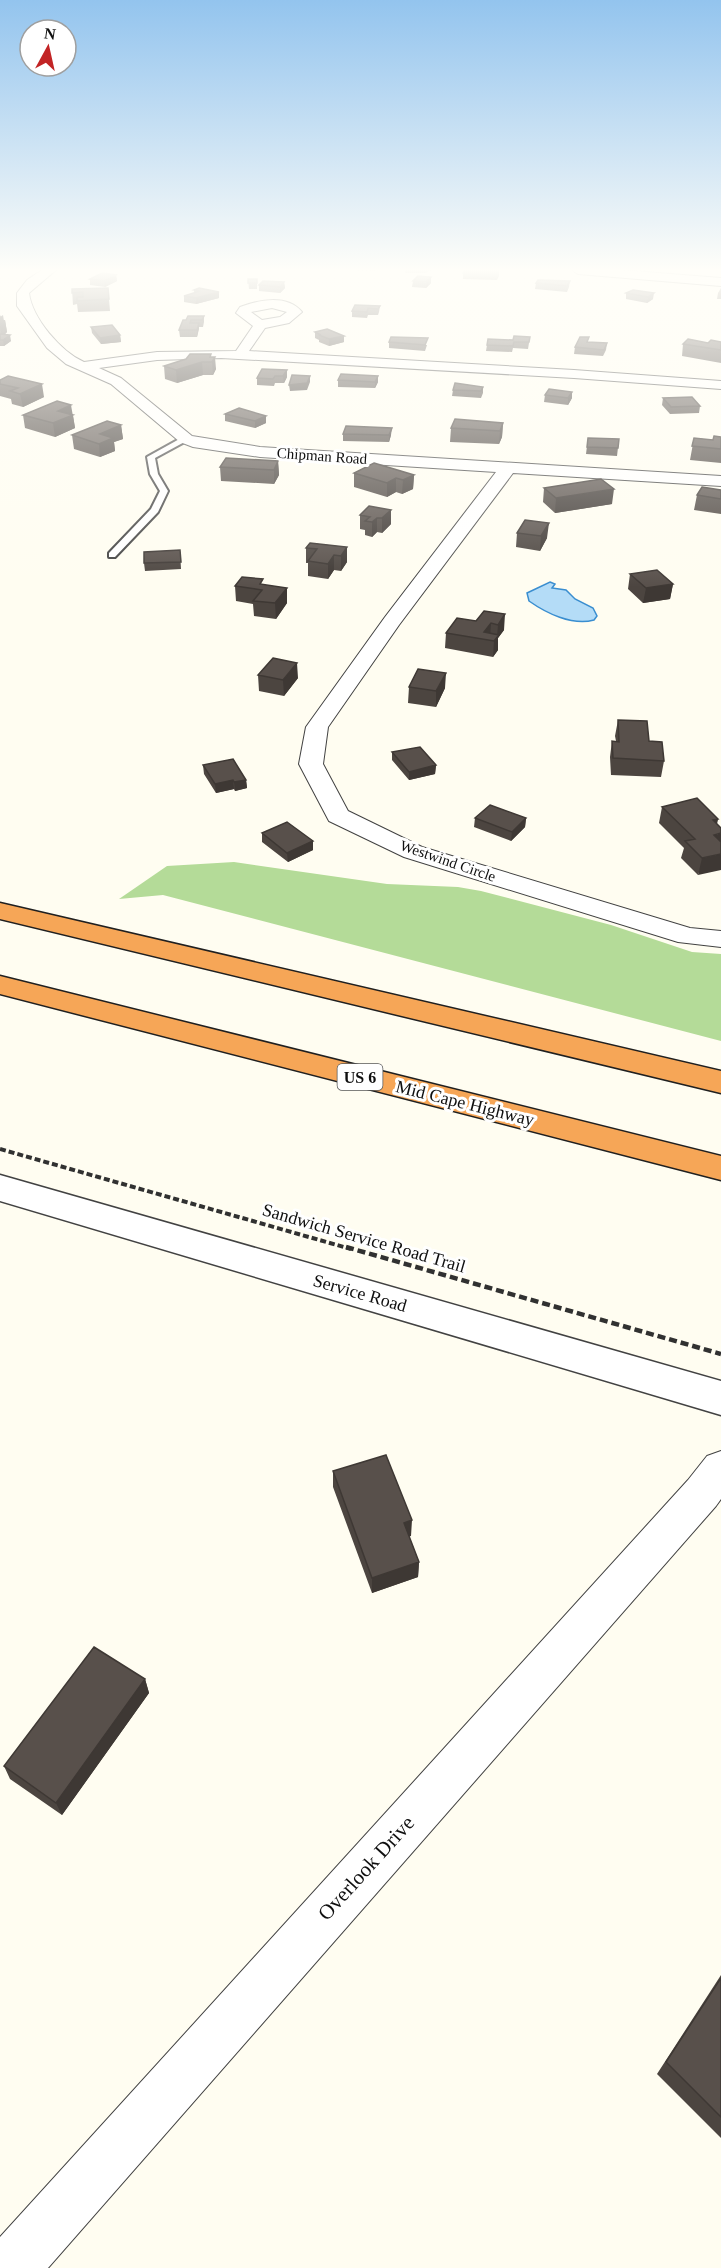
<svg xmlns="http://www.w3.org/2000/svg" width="721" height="2268" viewBox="0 0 721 2268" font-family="'Times New Roman',serif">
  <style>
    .forest { fill: #b4db98 }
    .water { fill: #b4dcf7; stroke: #3a8ed0; stroke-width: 1.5 }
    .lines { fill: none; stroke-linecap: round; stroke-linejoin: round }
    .service-casing { stroke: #424242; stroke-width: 4 }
    .minor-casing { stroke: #424242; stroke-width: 2 }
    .tertiary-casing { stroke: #424242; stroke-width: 3 }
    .motorway-casing { stroke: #202020; stroke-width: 3 }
    .path-far1 { stroke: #313131; stroke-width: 4; stroke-dasharray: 6 3; stroke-linecap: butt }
    .path { stroke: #313131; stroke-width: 4.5; stroke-dasharray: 8 4; stroke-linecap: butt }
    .service { fill: #fff; fill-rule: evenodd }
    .minor { fill: #fff; fill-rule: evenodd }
    .tertiary { fill: #fff; fill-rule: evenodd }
    .motorway { fill: #f6a657; fill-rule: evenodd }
    .wall { fill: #4c4540 }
    .shaded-wall { fill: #3e3834 }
    .building { fill: #58504b; stroke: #3e3834; stroke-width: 1.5 }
    .labels { text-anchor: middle; stroke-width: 6; stroke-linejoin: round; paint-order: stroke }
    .far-street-label { font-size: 15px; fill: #0f0f0f; stroke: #fff }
    .shield { fill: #fff; stroke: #575757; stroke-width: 1.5 }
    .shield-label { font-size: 16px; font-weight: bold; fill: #0f0f0f }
    .street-label { font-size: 18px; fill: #0f0f0f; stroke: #fff }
    .near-street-label { font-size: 21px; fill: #0f0f0f; stroke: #fff }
  </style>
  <rect width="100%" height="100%" fill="#fffdf1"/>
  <path class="forest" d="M234,862L387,884L458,887L481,891L611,925L692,952L721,954V1041L163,895L119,899L167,866Z"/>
  <path class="water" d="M550,582L555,584L552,588L566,590L575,599L593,608L597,616L594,620C572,626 546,613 529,601L527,593Z"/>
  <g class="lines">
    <g class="service-casing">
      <path id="service" d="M183,437L190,439L155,458L158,474L168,491L158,512L115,557H109V553L151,509L160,491L150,474L147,457Z"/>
    </g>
    <g class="minor-casing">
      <path id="minor" d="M42,270H56L29,293C32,318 61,352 84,362L157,352L236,351L253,326L236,313L240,307C259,300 287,294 302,312L289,323L265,328L249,351L574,370L721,381V389L574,378L221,358L157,360L99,368L121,378L192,436L260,447L721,476V486L513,473L399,625L328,727L323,764L348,811L422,847L690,928L721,931V947L678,942L404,857L329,821L299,764L306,727L385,617L496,472L260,457L193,447L180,442L111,384L66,364L47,348L17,306V293L27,280ZM272,308L287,312L280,317L262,320L251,312Z
        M572,270H621L721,278V286L578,274Z
        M721,1451V1499L716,1506L48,2268H0V2237L688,1480L707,1456Z"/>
    </g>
    <g class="tertiary-casing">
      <path id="tertiary" d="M0,1175L721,1381V1415L0,1201Z"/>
    </g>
    <g class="motorway-casing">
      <path id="motorway" d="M0,903L721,1071V1093L0,919Z
        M0,976L721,1156V1180L0,994Z"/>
    </g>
    <path class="path-far1" d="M0,1149L351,1249"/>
    <path class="path" d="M346,1247L721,1354"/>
    <use href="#service" class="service"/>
    <use href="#minor" class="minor"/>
    <use href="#tertiary" class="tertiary"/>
    <use href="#motorway" class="motorway"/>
  </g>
  <path class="wall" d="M357,270H376L375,271Z
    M405,270H431L426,273H405Z
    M499,270V276L497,280L463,279V273Z
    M116,275L117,281L105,287L90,285V279Z
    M248,279H257V289H249Z
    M413,281L431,283L426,288L412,287Z
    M570,281L569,287L567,292L535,289L536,283Z
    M284,282L285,288L280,293L259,291V285Z
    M108,288L110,311L78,312L77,304L73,305L72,289Z
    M721,288V299H717L718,293Z
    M194,290L219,292V298L196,304L184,302V296L194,293Z
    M633,290L653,299L647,303L626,299V293Z
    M380,306L379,312L378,315H368L367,318L352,317V311Z
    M0,315L3,320H5L7,332L4,335L11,341L4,346H0Z
    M204,316V322L203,327H199L197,337H180L179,330L186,320Z
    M91,327L120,335L121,342L101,344L92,333Z
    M315,332L344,336V342L329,346L319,342V340L315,338Z
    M530,337L528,349L513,348L512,352L486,351L487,345Z
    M389,342L427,345L425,351L389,348Z
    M589,342L607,343L606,350L603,356L574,354L575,347Z
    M721,342V363L682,356L683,344Z
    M211,357L216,369L213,375H203L177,383L165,379L164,366Z
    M262,369L287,377L284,383H275L274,386L257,385V378Z
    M0,380L44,397L23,407L12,404L11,399L0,396Z
    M338,380L378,382L375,388L338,387Z
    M483,387V393L481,398L452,396L453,390Z
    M545,395L572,398L568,405L544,402Z
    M663,398L700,406L699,413L670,414L662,405Z
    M225,414L266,416V423L255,428L225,421Z
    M23,415H73L75,428L55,437L25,428Z
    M503,423L502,437L499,444L450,442L451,428Z
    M121,425L123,439L114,442L115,451L100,457L74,449L72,435Z
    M343,434L391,435L389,442L343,441Z
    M721,437V463L690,460L694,438L713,440Z
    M588,438L619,439L617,456L586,454Z
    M278,461L279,475L274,484L221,481L220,467Z
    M354,473L414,475L413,489L402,494L396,492L387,497L354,487Z
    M544,488L612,504L555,513L543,502Z
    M721,490V514L694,510L697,495Z
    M391,510V524L382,533L377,532L372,537L365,535V530L360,529V515Z
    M525,520L547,538L540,551L516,547L517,533Z
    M347,547V562L341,571L334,570L328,579L308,576V563H306V548Z
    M180,550L181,569L145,571L144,563Z
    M630,574L673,584L670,599L643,603L628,589Z
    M264,585L287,603L276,619L254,616L253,604L236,601L235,586Z
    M484,611L504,630L498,638V650L493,657L445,648L446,633L476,621Z
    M258,675L298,678L284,696L259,691Z
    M409,687L445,688L436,707L408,703Z
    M618,720L649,741L664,761L661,777L611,775L610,757L612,741H616L615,736Z
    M392,752L436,765L435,774L409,780L392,760Z
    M203,765L246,780L247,788L235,791L234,789L216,793L204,774Z
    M662,807L718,819L698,875L681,858L684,848L659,823Z
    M475,818H526L525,827L511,841L474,827Z
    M262,833L313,841V850L288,862L262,842Z
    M333,1471L411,1536H409L419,1562L418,1577L372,1593L333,1487Z
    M145,1679L149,1693L62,1815L10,1779L4,1766Z
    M721,1975V2138L657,2074Z"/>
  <path class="shaded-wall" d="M116,275L117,281L105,287V281Z
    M431,277V283L426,288V282Z
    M284,282L285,288L280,293V287Z
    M219,292V298L196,304V298Z
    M654,293L653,299L647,303L648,297Z
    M3,315L4,321L5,320L7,332L2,337L0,327V317Z
    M199,323V329L197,337V330Z
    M10,335L11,341L4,346L3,340Z
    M120,335L121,342L101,344L100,338Z
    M344,336V342L329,346V339Z
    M215,357L216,369L213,375L212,362Z
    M202,362L203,375L177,383L176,370Z
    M287,370V377L284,383L283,376Z
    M310,376V382L307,390L290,391L289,385Z
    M378,376V382L375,388V382Z
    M42,384L44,397L23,407L20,394Z
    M572,392V398L568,405V398Z
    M71,405L75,428L55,437L53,423L58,411Z
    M266,416V423L255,428V421Z
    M503,423L502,437L499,444L500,431Z
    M121,425L123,439L114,442L115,451L100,457L99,444L100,434Z
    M392,428L391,435L389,442V435Z
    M278,461L279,475L274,484V470Z
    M414,475L413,489L402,494L403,480Z
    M396,478V492L387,497V483Z
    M614,489L612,504L555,513L556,498Z
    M391,510V524L382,533V518Z
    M377,518V532L372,537V522Z
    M549,523L547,538L540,551L541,536Z
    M347,547V562L341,571V556Z
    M334,555V570L328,579V564Z
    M673,584L670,599L643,603L646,588Z
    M287,588V603L276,619L275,603Z
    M505,614L504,630L498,638V650L493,657L494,641L497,637L498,625Z
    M491,623L490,639L484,632Z
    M297,663L298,678L284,696L283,680Z
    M446,673L445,688L436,707V691Z
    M436,765L435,774L409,780V772Z
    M233,780L234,789L216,793L215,784Z
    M246,780L247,788L235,791L234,782Z
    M526,818L525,827L511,841L512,832Z
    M718,819L715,835L721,833V849L710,852L713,820Z
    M313,841V850L288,862L287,853Z
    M721,854V870L698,875L702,858Z
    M412,1520L411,1536L403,1538L404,1523Z
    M419,1562L418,1577L372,1593V1578Z
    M145,1679L149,1693L62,1815L56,1803Z"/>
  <path class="building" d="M464,270H499L497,274L463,273Z
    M102,273L116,275L105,281L90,279Z
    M418,276L431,277L426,282L413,281Z
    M248,279H257V283H248Z
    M538,280L570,281L567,286L536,283Z
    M263,281L284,282L280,287L259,285Z
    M108,288L109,299L77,301V297H83V292L72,293V289Z
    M199,288L219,292L196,298L184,296L200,291L194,290Z
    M633,290L654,293L648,297L626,293Z
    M355,305L380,306L378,309L368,308L367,312L352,311Z
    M188,316H204L202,320H191L190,323H199L197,330H179L183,320H186Z
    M112,325L120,335L100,338L91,327Z
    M327,329L344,336L329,339L319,335H321L315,332Z
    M0,334L10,335L3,340H0Z
    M514,336L530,337L529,342H514L513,346L487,345L488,339L513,340Z
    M391,337L428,338L425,345L389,342Z
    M580,337H589L587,342L607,343L604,350L575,347Z
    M688,339L708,343L711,340L721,342V350L683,344Z
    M190,354H211L210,357H215L212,362H202L176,370L164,366L186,359Z
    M262,369L287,370L283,376H275L273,379L257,378Z
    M341,374L378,376L375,382L338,380Z
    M292,375L310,376L307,383L289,385Z
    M8,376L42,384L20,394L10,391L18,388L0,384V380Z
    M455,383L483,387L481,391L453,390Z
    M549,389L572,392L568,398L545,395Z
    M692,397L700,406L671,407L663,398Z
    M57,401L71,405L58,411L73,415L53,423L23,415Z
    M239,408L266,416L255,421L225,414Z
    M455,419L503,423L500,431L451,428Z
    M107,421L121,425L100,434L113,438L99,444L72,435Z
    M346,426L392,428L389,435L343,434Z
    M714,436L721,437V449L692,446L694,438L713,440Z
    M588,438L619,439L618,448L587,447Z
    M226,458L278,461L274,470L220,467Z
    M374,463L414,475L403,480L396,478L387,483L354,473Z
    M601,479L614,489L556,498L544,488Z
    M702,487L721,490V499L697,495Z
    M369,506L391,510L382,518H377L372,522L365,521L370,517L360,515Z
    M525,520L549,523L541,536L517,533Z
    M310,543L347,547L341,556L334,555L328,564L308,561L317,549L306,548Z
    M180,550L181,562L144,563V552Z
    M657,570L673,584L646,588L630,574Z
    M242,577L263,579L260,584L287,588L275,603L253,601L262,590L235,586Z
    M484,611L505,614L498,625L491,623L484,632L499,635L494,641L446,633L457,618L476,621Z
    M273,658L297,663L283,680L258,675Z
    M418,669L446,673L436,691L409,687Z
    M618,720L647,721L649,741L662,742L664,761L613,758L612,741L619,742Z
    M420,747L436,765L409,772L392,752Z
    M233,759L246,780L234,782L233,780L215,784L203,765Z
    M697,798L718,819L713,820L721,828V833L714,835L721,842V854L702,858L685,841L695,839L662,807Z
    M490,805L526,818L512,832L475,818Z
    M287,822L313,841L287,853L262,833Z
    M386,1455L412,1520L404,1523L419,1562L372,1578L333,1471Z
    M94,1647L145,1679L56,1803L4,1766Z
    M721,1978V2117L666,2062Z"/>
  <linearGradient id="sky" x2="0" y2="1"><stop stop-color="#93c4ee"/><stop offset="0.46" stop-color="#fffef9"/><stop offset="1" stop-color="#fffef9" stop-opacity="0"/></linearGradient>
  <rect width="721" height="587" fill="url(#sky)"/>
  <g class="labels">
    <g class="far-street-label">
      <text transform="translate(322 456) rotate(4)" y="5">Chipman Road</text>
      <text transform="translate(448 861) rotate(19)" y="5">Westwind Circle</text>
    </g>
    <rect class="shield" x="337.5" y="1064" width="45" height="26" rx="4.5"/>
    <g class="shield-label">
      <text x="360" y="1083">US 6</text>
    </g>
    <g class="street-label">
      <text transform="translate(465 1103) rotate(14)" y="6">Mid Cape Highway</text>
      <text transform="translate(364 1238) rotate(16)" y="6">Sandwich Service Road Trail</text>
      <text transform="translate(360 1293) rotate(16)" y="6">Service Road</text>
    </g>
    <g class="near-street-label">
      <text transform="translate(366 1868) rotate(-48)" y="7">Overlook Drive</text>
    </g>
  </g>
  <g transform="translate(48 48) rotate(8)"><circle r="28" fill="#ffffff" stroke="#9f9f9f" stroke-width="1.5"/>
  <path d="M0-4.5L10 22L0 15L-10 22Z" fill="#c22425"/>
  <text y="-9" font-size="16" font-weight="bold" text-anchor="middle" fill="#0f0f0f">N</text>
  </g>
</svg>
